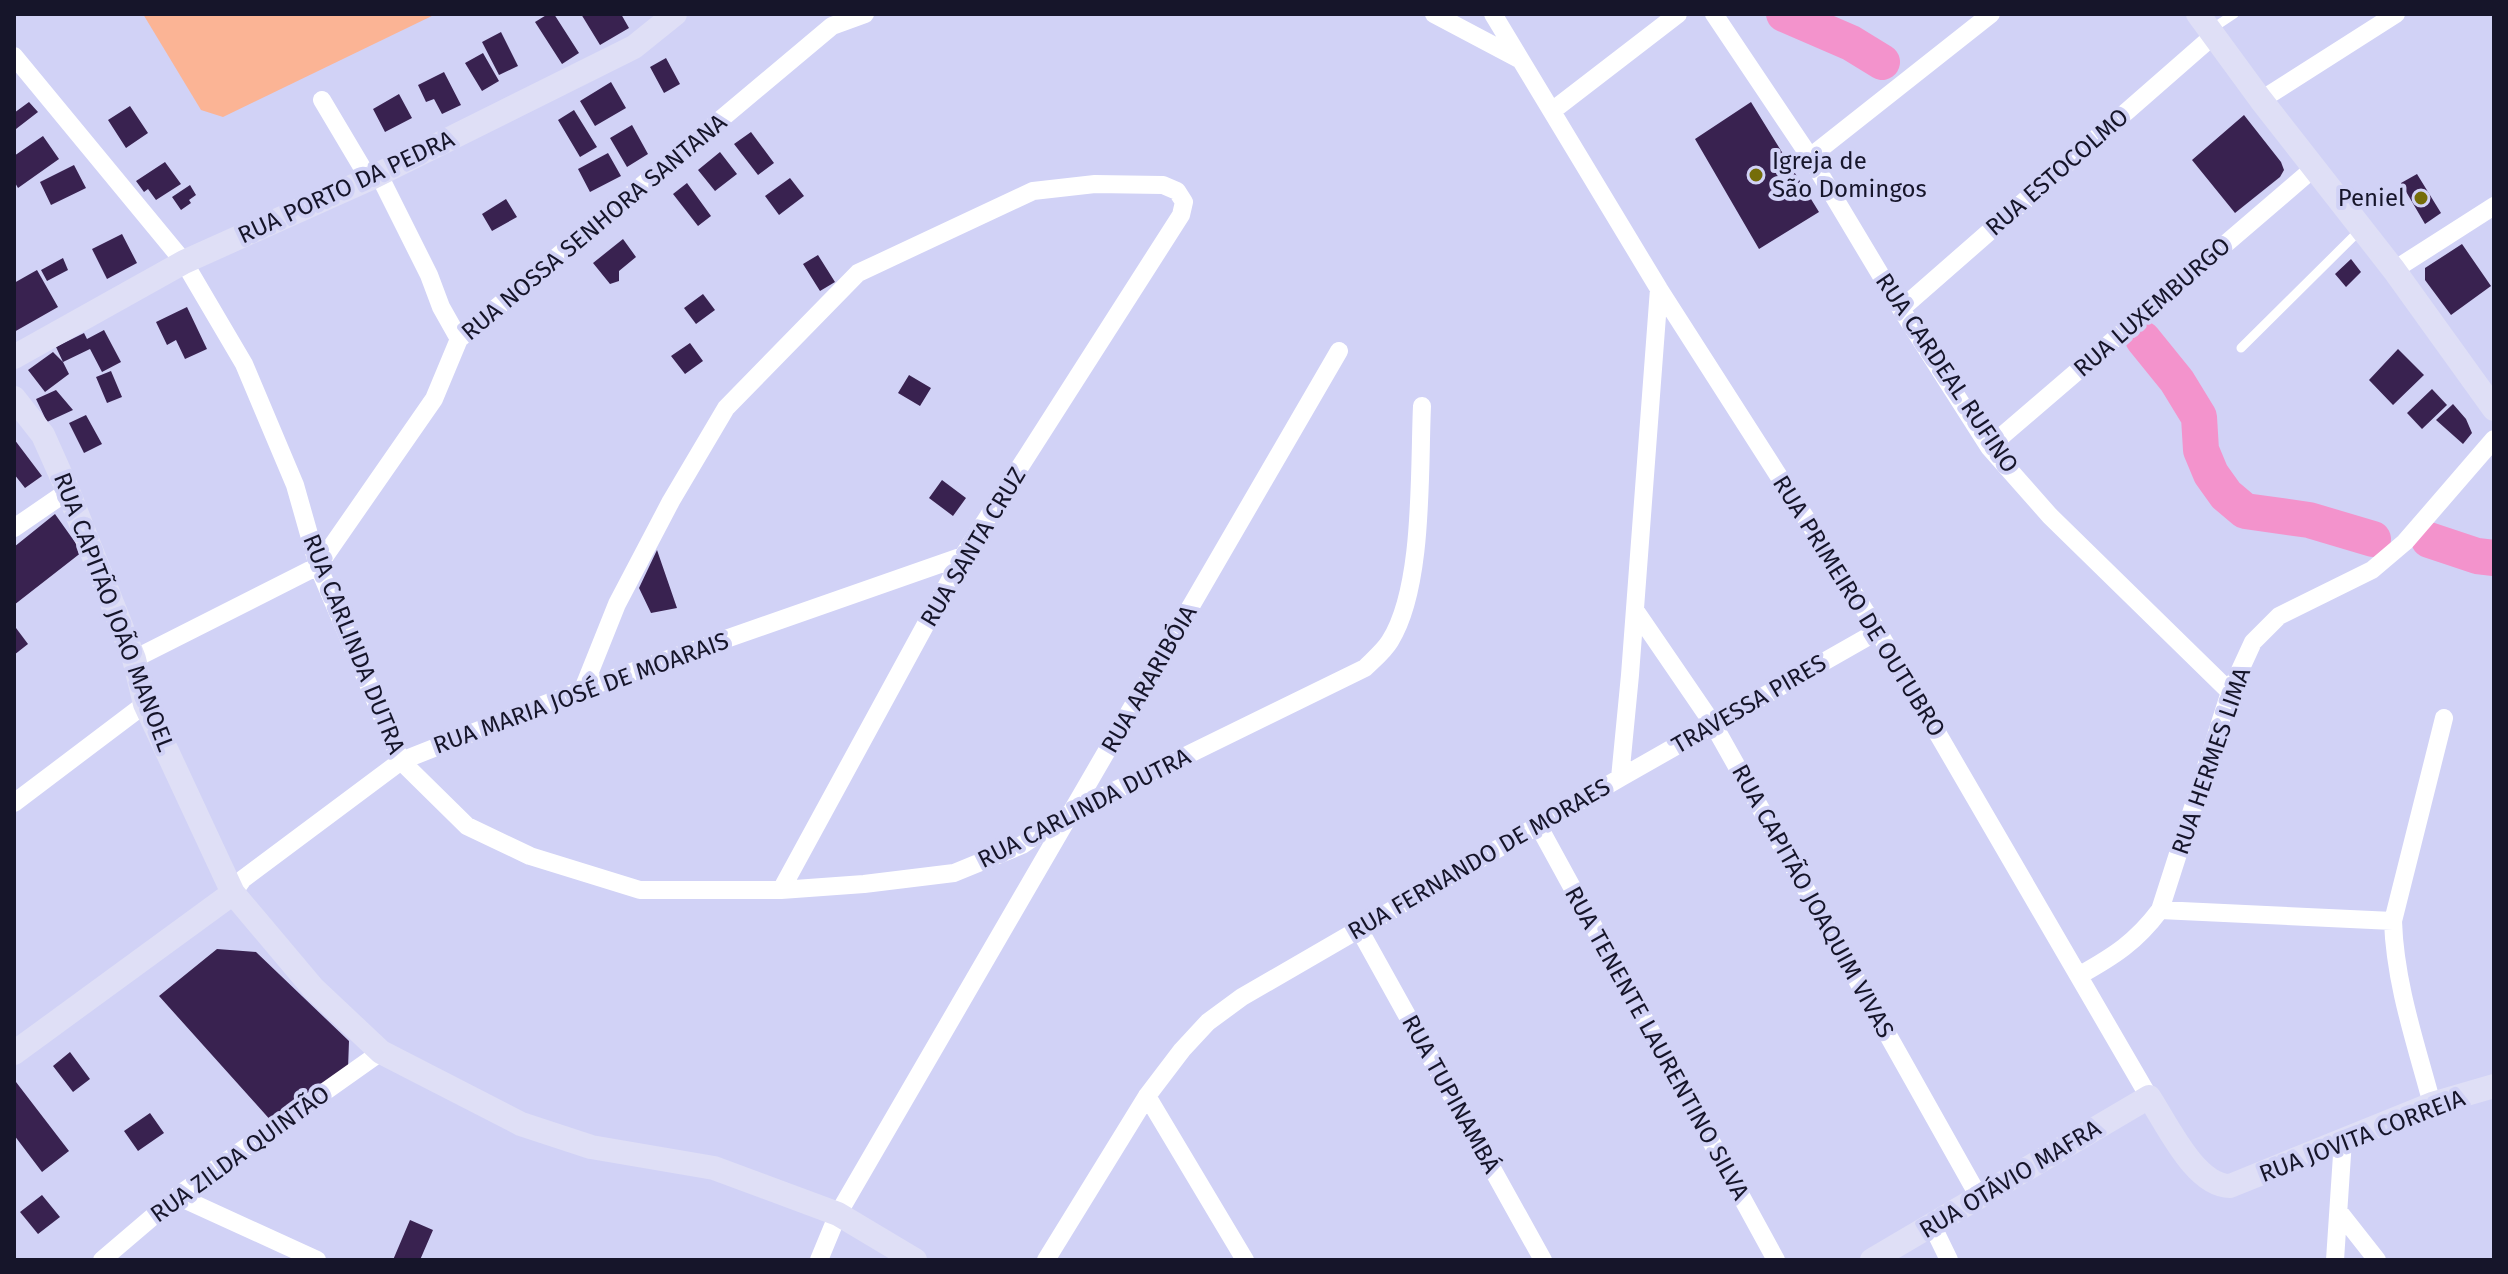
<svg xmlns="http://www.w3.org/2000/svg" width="2508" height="1274" viewBox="0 0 2508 1274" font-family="'Fira Sans',sans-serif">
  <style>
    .green { fill: #fbb495 }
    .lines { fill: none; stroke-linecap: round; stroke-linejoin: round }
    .river { stroke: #f393cc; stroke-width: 36 }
    .building { fill: #392250 }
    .lane { stroke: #fff; stroke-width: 9 }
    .street { stroke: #fff; stroke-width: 18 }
    .secondary { stroke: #dfdff6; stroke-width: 24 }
    .poi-dot { fill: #756d09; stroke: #d1d2f6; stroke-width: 3 }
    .labels { text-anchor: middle; stroke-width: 8; stroke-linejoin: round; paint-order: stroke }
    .poi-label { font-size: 24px; fill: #16152a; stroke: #d1d2f6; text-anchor: start }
    .street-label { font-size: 24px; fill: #16152a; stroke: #d1d2f6 }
  </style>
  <rect width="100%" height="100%" fill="#d1d2f6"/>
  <path class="green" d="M143,14H436L223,117L201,110Z"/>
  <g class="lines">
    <path class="river" d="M1784,14L1851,43L1882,62
      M2143,339L2177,381L2199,417L2201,450L2211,474L2226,495L2245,511L2309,520L2373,539
      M2429,540L2477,556L2494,558"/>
  </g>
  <path class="building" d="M548,14H554L579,53L562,64L535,22Z
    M581,14H621L629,28L600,45Z
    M501,32L518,66L499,75L482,42Z
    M483,53L499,81L482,91L465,63Z
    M666,58L680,84L664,93L650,67Z
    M444,72L461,105L442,114L434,99L426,102L418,85Z
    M611,82L626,108L595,126L580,101Z
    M399,94L412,118L385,132L373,109Z
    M29,102L38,112L16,129L14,113Z
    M1751,102L1819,212L1759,249L1695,139Z
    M130,106L148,133L126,148L108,120Z
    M574,110L597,147L580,157L558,120Z
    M2244,115L2281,162L2284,170L2280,177L2235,213L2192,160Z
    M632,125L648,154L627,167L610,138Z
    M751,132L774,163L758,175L734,144Z
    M43,136L59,159L18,188L14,181V156Z
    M720,152L737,174L715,191L698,170Z
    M608,153L621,176L590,192L578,169Z
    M165,162L181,184L156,200L148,189L144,192L136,181Z
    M74,165L86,188L51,205L40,182Z
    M2417,174L2441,213L2425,224L2401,183Z
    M790,178L804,196L779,215L765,196Z
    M687,183L711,216L698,226L673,194Z
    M190,185L196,195L189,200L191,203L181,210L172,197Z
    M506,199L517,217L492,231L482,214Z
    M122,234L137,263L107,279L92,249Z
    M623,239L636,257L619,271V281L610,284L593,263Z
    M2462,244L2491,286L2451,315L2425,280V268Z
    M818,255L835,282L820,291L803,264Z
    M63,258L68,270L47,281L41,270Z
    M2351,259L2361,272L2346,287L2335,274Z
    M37,270L58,307L14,332V283Z
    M703,294L715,310L696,324L684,308Z
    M187,307L207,349L185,359L176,340L167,345L156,322Z
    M104,330L121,362L102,372L90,349L63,362L56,347L84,333L87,339Z
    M690,343L703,361L685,374L671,356Z
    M2398,349L2424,375L2393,405L2369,380Z
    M53,352L63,362L69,374L45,392L28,370Z
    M111,371L122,397L107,403L96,377Z
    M909,375L931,388L920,406L898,393Z
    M2432,389L2447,405L2422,429L2407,413Z
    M56,390L73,410L47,422L36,399Z
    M2453,404L2466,419L2472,433L2463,444L2436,420Z
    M86,415L102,444L84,453L69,423Z
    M14,439L42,476L25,488L14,474Z
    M942,480L966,498L953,516L929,498Z
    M55,514L82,552L14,605V547Z
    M657,550L677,608L651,613L639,588Z
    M16,628L28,644L14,655V629Z
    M217,949L256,952L349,1041L348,1069L273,1123L159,996Z
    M70,1052L90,1079L73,1092L53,1066Z
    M16,1082L69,1151L42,1172L14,1135V1084Z
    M150,1113L164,1133L138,1151L124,1131Z
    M42,1195L60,1217L38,1234L20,1212Z
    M410,1220L433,1230L420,1260H393Z"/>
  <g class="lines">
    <path class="lane" d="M2210,30L2234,14
      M2241,348L2361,229"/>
    <path class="street" d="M1434,14L1519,59
      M1493,14L1659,289L1878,631L2149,1097
      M1714,14L1810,157L1901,309L1989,447L2050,516L2230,692
      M14,56L184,262L244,364L295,485L318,566L401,761L467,826L530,856L640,890H781L864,884L954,873L1022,845L1071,812L1365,668C1373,660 1384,651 1390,641C1424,587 1419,471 1422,406
      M322,100L369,179
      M2261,100L2396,14
      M1552,111L1678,14
      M1810,157L1991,14
      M378,173L429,275L441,307L459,339
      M2394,270L2494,206
      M1901,309L2213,36
      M1989,447L2314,168
      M14,528L68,491
      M1635,610L1713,724L1979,1197
      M134,659L318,566L434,399L459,339L832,26L865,14
      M583,689L617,604L671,501L726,408L858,273L1033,191L1095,184L1163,185L1177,191L1184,202L1181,215L963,556L781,890
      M1620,778L1878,631
      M14,803L145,704
      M1538,825L1776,1260
      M233,893L243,879L401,761L583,689L963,556
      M2160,910L2393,921
      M1359,929L1543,1260
      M2080,975C2114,956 2136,942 2160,910L2230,692L2253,642L2279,616L2372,570L2405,542L2494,439
      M1147,1096L1245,1260
      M2432,1104C2416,1044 2395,984 2393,921L2444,718
      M177,1196L317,1260
      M2340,1213L2377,1260
      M1932,1225L1949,1260
      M102,1260L177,1196L381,1052
      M819,1260L838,1214L1339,351
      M1046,1260L1147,1096L1182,1050L1208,1022L1242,997L1620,778L1630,675L1659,289
      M2335,1260L2343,1140"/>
    <path class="secondary" d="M2198,14L2261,100L2394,270L2494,409
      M14,357L184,262L369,179L634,47L675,14
      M14,398L43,435L68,491L134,659L145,704L233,893L313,988L381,1052L521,1124L591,1147L714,1168L838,1214L915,1260
      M14,1053L233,893
      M1872,1260L2149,1097C2167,1124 2195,1186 2230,1186L2432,1104L2494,1086"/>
  </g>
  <g class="poi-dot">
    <circle cx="1756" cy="175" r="8"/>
    <circle cx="2421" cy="198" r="8"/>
  </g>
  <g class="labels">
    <g class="poi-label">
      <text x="1772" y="169">Igreja de<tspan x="1772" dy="28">São Domingos</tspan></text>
      <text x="2405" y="206" text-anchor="end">Peniel</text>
    </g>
    <g class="street-label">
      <text transform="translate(2057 172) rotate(-41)" y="8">RUA ESTOCOLMO</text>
      <text transform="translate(346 187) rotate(-25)" y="8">RUA PORTO DA PEDRA</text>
      <text transform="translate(594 227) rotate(-40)" y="8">RUA NOSSA SENHORA SANTANA</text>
      <text transform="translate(2152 307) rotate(-41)" y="8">RUA LUXEMBURGO</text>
      <text transform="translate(1947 373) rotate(56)" y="8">RUA CARDEAL RUFINO</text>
      <text transform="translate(973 547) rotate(-59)" y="8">RUA SANTA CRUZ</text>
      <text transform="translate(1859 606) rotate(58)" y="8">RUA PRIMEIRO DE OUTUBRO</text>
      <text transform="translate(114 612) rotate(69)" y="8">RUA CAPITÃO JOÃO MANOEL</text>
      <text transform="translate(354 644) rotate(68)" y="8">RUA CARLINDA DUTRA</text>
      <text transform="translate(1149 679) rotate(-60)" y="8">RUA ARARIBÓIA</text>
      <text transform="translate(581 693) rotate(-20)" y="8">RUA MARIA JOSÉ DE MOARAIS</text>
      <text transform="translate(1749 704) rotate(-30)" y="8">TRAVESSA PIRES</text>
      <text transform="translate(2211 761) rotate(-71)" y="8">RUA HERMES LIMA</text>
      <text transform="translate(1084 808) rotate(-27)" y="8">RUA CARLINDA DUTRA</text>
      <text transform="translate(1479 859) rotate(-30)" y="8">RUA FERNANDO DE MORAES</text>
      <text transform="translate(1813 901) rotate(61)" y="8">RUA CAPITÃO JOAQUIM VIVAS</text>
      <text transform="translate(1657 1043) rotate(61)" y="8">RUA TENENTE LAURENTINO SILVA</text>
      <text transform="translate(1451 1094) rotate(61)" y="8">RUA TUPINAMBÁ</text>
      <text transform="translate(2362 1136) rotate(-21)" y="8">RUA JOVITA CORREIA</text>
      <text transform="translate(240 1154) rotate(-36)" y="8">RUA ZILDA QUINTÃO</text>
      <text transform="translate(2010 1179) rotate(-31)" y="8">RUA OTÁVIO MAFRA</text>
    </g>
  </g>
  <rect width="2508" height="1274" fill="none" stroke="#16152a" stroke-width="32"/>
</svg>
